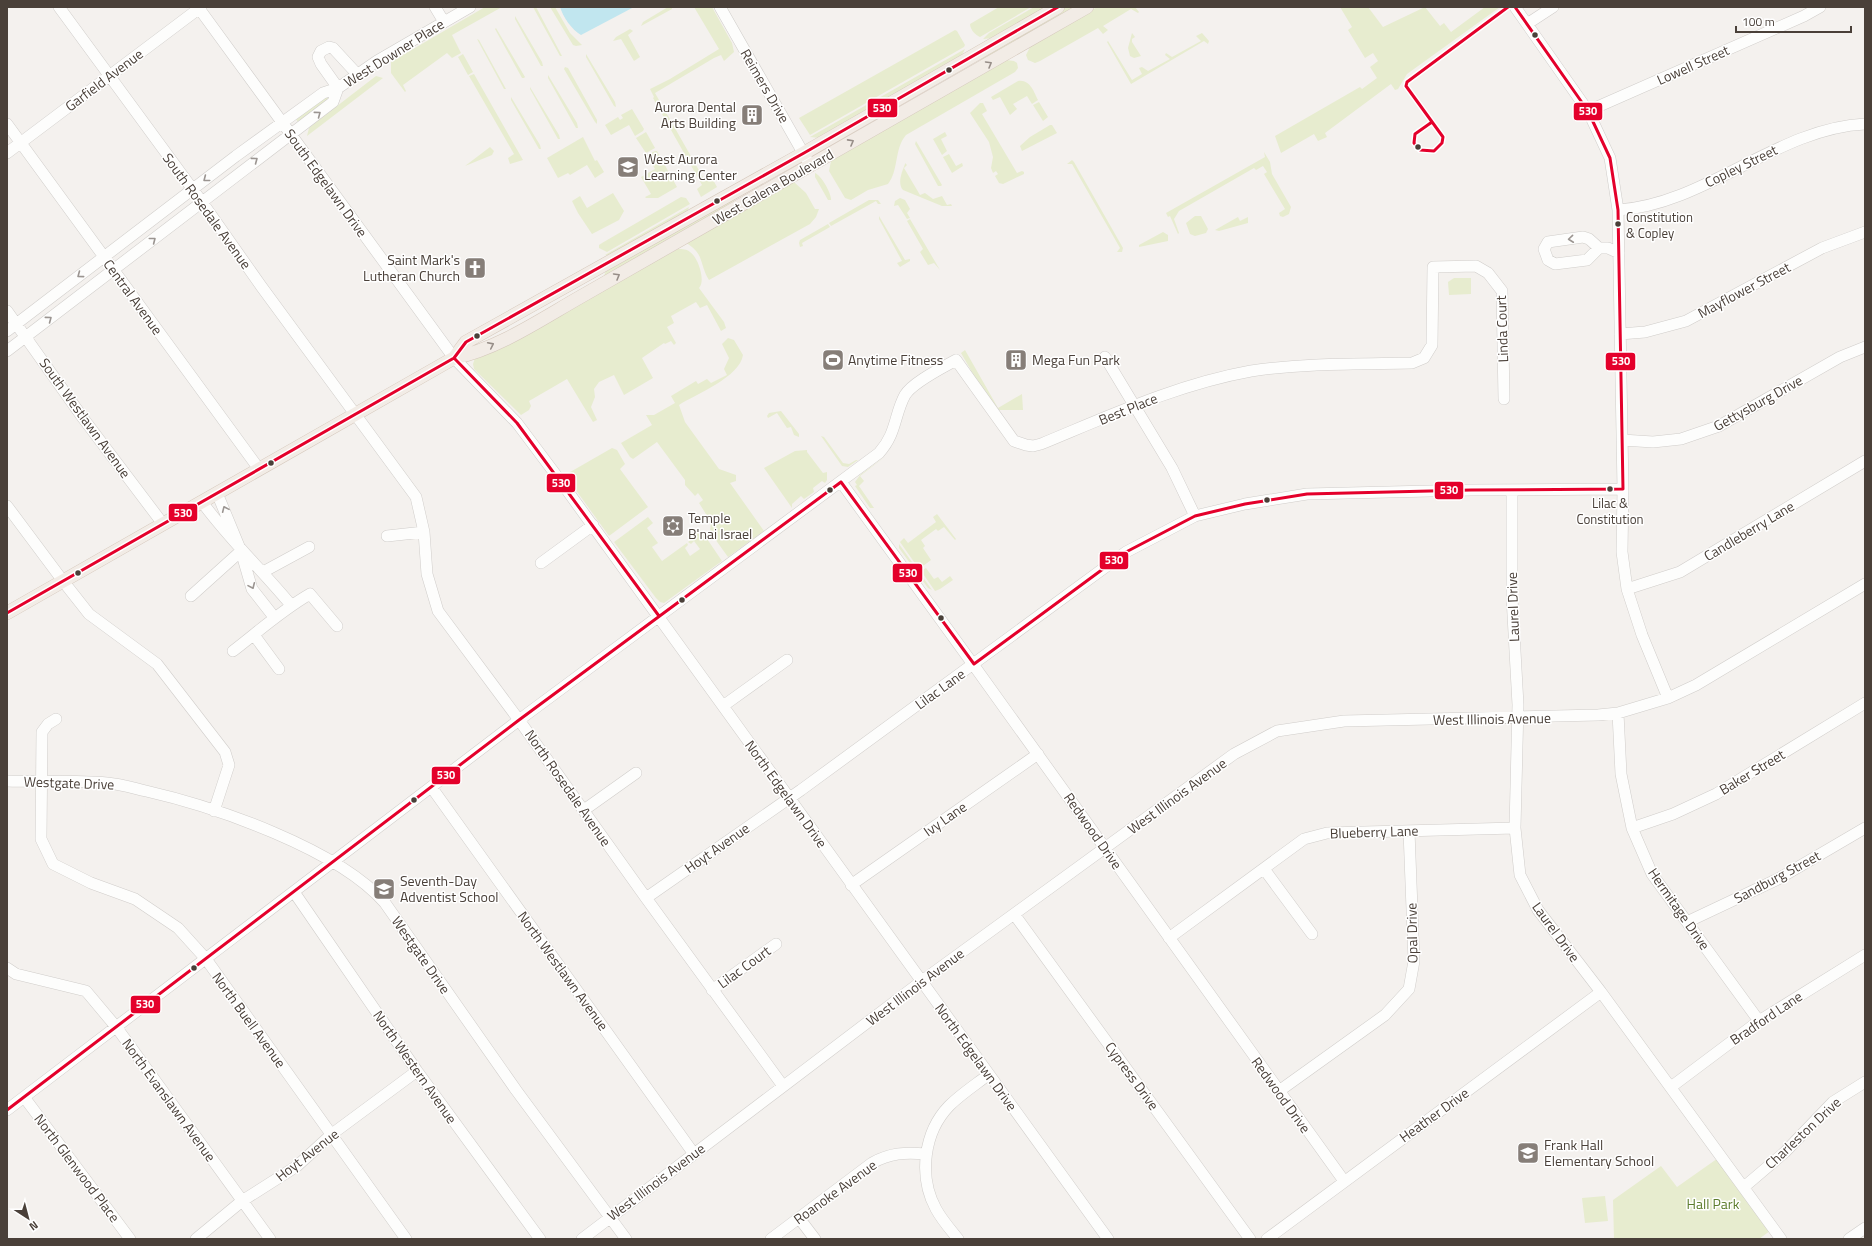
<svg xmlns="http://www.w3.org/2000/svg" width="1872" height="1246" viewBox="0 0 1872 1246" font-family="'Titillium Web',sans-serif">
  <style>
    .green { fill: #e7eccf }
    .water { fill: #c1e6ef }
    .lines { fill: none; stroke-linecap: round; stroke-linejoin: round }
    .minor-casing { stroke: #d0cdca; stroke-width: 12 }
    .major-casing { stroke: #d5c8bc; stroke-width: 14 }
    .minor { stroke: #fdfdfc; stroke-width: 11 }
    .major { stroke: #f2ece6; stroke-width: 13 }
    .bus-1-casing { stroke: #fff; stroke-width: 6 }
    .bus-1 { stroke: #e4002b; stroke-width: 3 }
    .oneway { stroke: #968d87 }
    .oneway2 { stroke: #9b9591 }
    .bus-dot { fill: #4a4039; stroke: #fff; stroke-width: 1.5 }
    .labels { text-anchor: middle; stroke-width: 3; stroke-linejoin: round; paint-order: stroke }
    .bus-label { font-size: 13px; fill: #4a4039; stroke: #fff; text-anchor: start }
    .street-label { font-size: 14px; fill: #4a4039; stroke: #fff }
    .poi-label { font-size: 14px; fill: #4a4039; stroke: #fff; text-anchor: start }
    .park-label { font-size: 14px; fill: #5c7c2c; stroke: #fff }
    .line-badge { stroke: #fff; stroke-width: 1.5 }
    .badge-label { font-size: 11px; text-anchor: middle; font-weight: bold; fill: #fff }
  </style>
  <rect width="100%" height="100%" fill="#f4f1ee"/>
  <path class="green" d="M485,7H502L452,35L461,53L452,58L447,53L403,85L406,91L405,92L391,73V62Z
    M533,7H536L562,56H560Z
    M550,7H555L570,33L582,45L576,46L573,45Z
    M668,7H672V9L641,26L643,22Z
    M694,7H712L732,43L734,52L724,61L721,55L714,58L655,93L705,181L712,178L717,187L701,197L697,189L702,185L653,98L654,97L650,89L670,79L719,49Z
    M999,7H1031L980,37C975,35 970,29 970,24Z
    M1034,7H1047L993,38L983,39L989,33Z
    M1066,7H1075L981,62L980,61L982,56Z
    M1097,7H1135L1139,12L1138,13L1131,9L1103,26L1108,30L1103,34L1098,28L1040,61L1035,63L1028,60L1026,55L1031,45Z
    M1340,7H1368L1383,27L1425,7L1440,26L1444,23L1451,32L1485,7H1500L1407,74L1398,89L1395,90L1391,84L1325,133L1327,137L1318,141L1314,134L1281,153L1275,136L1360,87L1362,89L1377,78L1370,67L1378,61L1373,53L1365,58L1348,30L1352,27Z
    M515,16L542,62L543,66H541L515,19Z
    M496,28L525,77L524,78H522L495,29Z
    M630,29L633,31L628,35L640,57L634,61L621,39L613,41L616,37Z
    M955,30L957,31L965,45L964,47L810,135L799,118Z
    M1132,33L1135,37L1132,39V42L1141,56L1134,58L1130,56L1128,48Z
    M1202,33L1209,41L1208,44L1204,41L1131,84L1107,42L1108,41L1132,80L1142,74L1139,68L1142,67L1148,71L1170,59L1165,55L1166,53L1172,57L1201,41L1196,36Z
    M477,39L479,40L506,89H504Z
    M965,49L962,55L819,138L810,137Z
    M463,54L473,72L468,75L458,57Z
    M586,54L615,102L616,107L614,106L586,57Z
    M1006,60L1014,61L1017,63L1018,68L1015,72L906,135C894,149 899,170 888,184L868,190L851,200L845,198L829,171L831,161Z
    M565,67L568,68L597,120V124L595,122L564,69Z
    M474,74L523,160L510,164L508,158L514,154L469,76Z
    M548,75L577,123L578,128H576L548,78Z
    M376,76L383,78L307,136L309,128L315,123Z
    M1018,81C1030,79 1034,92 1038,100L1032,104L1027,96L1013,104L1017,109L1010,115L1000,97L993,100L991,97Z
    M530,87L559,135L560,139H558L530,89Z
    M327,95L331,98L298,122L296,119Z
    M511,97L540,145L541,149H539L511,100Z
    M1039,102L1048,117L1043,121L1033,105Z
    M980,103H983L987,111L982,114L1017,173L1022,171L1024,172V174L1003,184L999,183L995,176L998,174L996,171L993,173L991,168L993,157L989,142L970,113Z
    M632,109L644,129L643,131L635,136L629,125L611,135L605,125L618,117L620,120L623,118L621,115Z
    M1050,125H1052L1057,133L1022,151L1020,146L1030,137Z
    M646,132L655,148L646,153L636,138Z
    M945,132L947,136L941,139L947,151L942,155L933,139Z
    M583,137L595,161L597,160L604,172L595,178L587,165L570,175L568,173L558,178L547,158Z
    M916,141L942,185L941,186H938L915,144Z
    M490,147L494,151L492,155L465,166Z
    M655,151H657L677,187L658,198H646L645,197L651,194L641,177L655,169L647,155Z
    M1264,152L1270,162L1272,174L1291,207L1289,214L1283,217L1280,216L1279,213L1285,209L1264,174L1267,172L1263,166L1256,170L1254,168L1179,211L1174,219L1179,233L1178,234L1170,216L1168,217L1166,213L1265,157Z
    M949,154L956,166L962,163L963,166L952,173L943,157Z
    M1072,160L1074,162L1123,248L1122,252H1117L1120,248L1072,164H1067Z
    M905,163L907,165L904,168L920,195L925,193L933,199L942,196L947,205L951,204L952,206H942L903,190C897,183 902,172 905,164Z
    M815,173C821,175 832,194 831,200H828L815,177Z
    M794,182L806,193L815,209H819L816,217L810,224L709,280C699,264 705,254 686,243Z
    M613,193L624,211L619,220L592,234L578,213L572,201L580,196L587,208Z
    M681,197L686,198L690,204L607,252L599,248V245L602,243Z
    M734,197L735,200L697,225L603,279L606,270Z
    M900,198L905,200L910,209L907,213L910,218L907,219L898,205L894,206L895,201Z
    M869,200H878L881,204H878L876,201L831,226L829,223Z
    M689,207L687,212L610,256L605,255Z
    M879,216L905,260L910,259V261L900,267L897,263L902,261L879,219Z
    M1195,216H1201L1208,229L1206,233L1195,236L1190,234L1186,223Z
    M1238,217L1240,221L1248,217V223L1219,231L1215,230Z
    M910,219L940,270L934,263L928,265L920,252L923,249L907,221Z
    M828,224L830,227L802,243L803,246L800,247L799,243L800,240Z
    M1163,232L1168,235V241L1139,247V245Z
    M678,249C682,249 687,249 690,252C698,257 706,281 699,288L724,322L726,328L721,331L707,305L700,308L696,302L671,316L674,323L667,327L676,343L674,345L671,341L665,344L664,343L642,358L653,378L624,395L614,375L599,382L594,389L595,397L591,407L597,420L593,422L567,379L529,401L531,406L529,410L521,415L474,369L473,364L475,358Z
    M1454,278H1471V294L1449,295L1448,282Z
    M728,338L734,340L743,355C740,377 696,394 679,405L685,422L719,469L736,475V481L730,483L764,531L728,557L710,532L711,522L699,503L703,500L698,493L695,496L685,485V480L657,442L633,459L630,457L621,443L652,425L646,415H654L675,403L671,396L696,381L698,384L707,379L711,383L727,375L724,369L729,358L722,344Z
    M965,350L998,408L1022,394L1023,410H999L976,379L961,353Z
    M781,411L799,434V437L794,435L791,427L787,428L777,413L768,418L767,416L769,413Z
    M821,436L824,437L843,463L849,464L856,460H858L848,467L842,466Z
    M612,448L617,450L625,464L620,469L648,507L609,536L565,475Z
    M807,450V452L823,473L827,472V480L825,483L822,481L813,488L814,492L804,499L801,496L792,504V508L764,468L795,451Z
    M886,456L860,476L864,481L859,486L874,508H870L855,486L857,485L855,482L860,475Z
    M937,514L956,539L955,540L944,527L938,531L936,529L921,540L925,546L923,548L931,560L919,569L900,542L904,538L908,543L936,522L933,517Z
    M648,517L653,523L647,528L658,543L652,547L662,561L687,543L688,545L685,548L690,556L700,549L694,541L691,544L688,542L697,535L696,533L701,530L722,561L664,603L660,602L656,598L614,542Z
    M899,544L932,590L928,588L899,548Z
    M926,568L934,579L938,577L942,582L950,576L953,580L940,589L935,591L921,571Z
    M1721,1156L1774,1228L1759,1239H1614L1613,1200L1661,1166L1677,1187Z
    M1605,1196L1608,1221L1585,1223L1582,1198Z"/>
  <path class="water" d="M560,7H634L581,35C572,30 563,17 560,7Z"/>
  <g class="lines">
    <g class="minor-casing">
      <path id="minor" d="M59,7L202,202L261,286L416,497L424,532L427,574L438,611L519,720L646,898L783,1086
        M198,7L454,358L517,423L556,475L1108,1239
        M435,7L444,22
        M720,7L810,165
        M1515,7L1588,111L1610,158L1618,210L1623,489L1622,552L1627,589L1642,635L1668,698
        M1527,24L1553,7
        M338,88L321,64L318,57L321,51L329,47L333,48L357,74
        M1588,111L1804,16L1820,7
        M7,124L259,469
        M7,153L201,7
        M1618,210C1706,204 1778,128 1865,124
        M1599,248L1587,260L1555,264L1548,260L1544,249L1548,242L1583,237L1589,239L1599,248H1608L1619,253
        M7,311L83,418L163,524
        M7,331L236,156L323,93L338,88L377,61L470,7
        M1620,334L1645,332L1686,321L1822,248L1865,232
        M7,351L333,102L338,88
        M1105,357L1172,468L1195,516
        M1622,440L1653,442L1681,439L1719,426L1840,357L1865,347
        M841,482C1010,714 1176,948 1344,1181
        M1512,490V597L1518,705L1515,828L1520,875L1538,910L1601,992L1781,1239
        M217,493L241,551L252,589L274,617
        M202,502C229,539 262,570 291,605
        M7,506L63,581L89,614L157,664L225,752L229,765L214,811
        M387,536L424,532
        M541,563L593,525
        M263,572L309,547
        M1627,589L1680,572L1865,461
        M191,596L241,551
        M254,635L279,669
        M233,651C259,631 282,610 310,594L337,626
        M723,706L787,660
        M1618,713L1621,774L1632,828L1652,874L1759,1021
        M56,719L48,724L42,732L41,839L53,864L91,883L135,899L178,928L206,959L406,1239
        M7,781C40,782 74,780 107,783C120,784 133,788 146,791C216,807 338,849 385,903L516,1090L626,1239
        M432,788L694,1154
        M584,810L636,773
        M1632,828L1673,814L1716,794L1865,703
        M1264,869L1312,934
        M851,885L1038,754
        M294,892L417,1071L540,1239
        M646,898L801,790L1126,552L1195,516L1245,504L1307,494L1471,490L1623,489
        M1014,914L1250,1239
        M1687,922L1778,879L1865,828
        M1169,938L1304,839L1327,833L1515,828
        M7,968L16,974L86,991L117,1028L270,1239
        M712,990L776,944
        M1671,1087L1759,1021L1865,955
        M1279,1091L1385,1015L1409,989L1414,961L1409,831
        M24,1097L130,1239
        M7,1110L519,720L879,453C897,433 894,415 905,395C913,382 942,368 956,360L1014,441L1026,445L1033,446L1041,444C1109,416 1178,384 1251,371C1304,363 1359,364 1412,363L1424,358L1432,345L1433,267L1476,266L1488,273L1502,291L1504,399
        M1744,1187L1785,1152L1833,1102L1865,1082
        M799,1218L815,1239
        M196,1239L242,1201L297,1166L332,1134L417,1071
        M582,1239L922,981L1234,754L1277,731L1344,721L1598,715L1618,713L1668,698L1696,685L1865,584
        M771,1239L872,1163C890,1153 905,1152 926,1154
        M958,1239C950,1229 942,1220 936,1209C918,1176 924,1132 949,1106C961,1094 975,1085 988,1075
        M1267,1239L1601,992
        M1849,1239L1865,1228"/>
    </g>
    <g class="major-casing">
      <path id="major" d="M454,358L466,342L804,153L1058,7
        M7,613L454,358C498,349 543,318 582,296L1087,7"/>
    </g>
    <use href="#minor" class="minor"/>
    <use href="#major" class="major"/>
    <g class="bus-1-casing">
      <path id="bus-1" d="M1515,7L1588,111L1610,158L1618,210L1623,489
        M1432,122L1415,134L1414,143L1420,150L1434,151L1442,143L1443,137L1406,86L1407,82L1508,7
        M454,358L517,423L659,616
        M841,482L974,664
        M7,613L454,358L466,342L804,153L1058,7
        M974,664L1126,552L1195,516L1245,504L1307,494L1471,490L1623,489
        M7,1110L519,720L841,482"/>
    </g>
    <use href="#bus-1" class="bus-1"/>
  </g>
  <defs><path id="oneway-chevron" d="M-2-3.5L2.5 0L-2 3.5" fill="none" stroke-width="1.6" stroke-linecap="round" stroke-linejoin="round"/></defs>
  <g class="oneway">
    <use href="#oneway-chevron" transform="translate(989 64) rotate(-30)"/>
    <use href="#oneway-chevron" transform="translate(851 142) rotate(-29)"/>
    <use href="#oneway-chevron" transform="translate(617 276) rotate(-30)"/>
    <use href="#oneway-chevron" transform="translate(491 345) rotate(-26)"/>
  </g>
  <g class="oneway2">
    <use href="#oneway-chevron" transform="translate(318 114) rotate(-37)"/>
    <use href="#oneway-chevron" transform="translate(255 160) rotate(-37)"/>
    <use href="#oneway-chevron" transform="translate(206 179) rotate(142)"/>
    <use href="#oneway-chevron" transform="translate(1571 239) rotate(174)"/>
    <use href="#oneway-chevron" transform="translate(153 240) rotate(-38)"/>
    <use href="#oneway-chevron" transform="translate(80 275) rotate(143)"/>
    <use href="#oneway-chevron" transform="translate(49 319) rotate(-37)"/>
    <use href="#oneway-chevron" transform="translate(225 509) rotate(-114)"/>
    <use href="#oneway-chevron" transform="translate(252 586) rotate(66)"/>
  </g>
  <defs>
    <g id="building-square" transform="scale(1.15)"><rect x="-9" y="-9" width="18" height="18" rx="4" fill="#867e78" stroke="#fff"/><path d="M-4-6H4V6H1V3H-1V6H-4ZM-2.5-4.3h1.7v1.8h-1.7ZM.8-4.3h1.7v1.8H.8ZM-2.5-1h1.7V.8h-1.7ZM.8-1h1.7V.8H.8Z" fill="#fff"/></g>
    <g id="school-square" transform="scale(1.15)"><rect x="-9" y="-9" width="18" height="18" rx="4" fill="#867e78" stroke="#fff"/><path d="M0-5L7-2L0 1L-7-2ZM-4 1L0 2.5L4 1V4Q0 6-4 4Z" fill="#fff"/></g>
    <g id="church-square" transform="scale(1.15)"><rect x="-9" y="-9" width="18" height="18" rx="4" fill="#867e78" stroke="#fff"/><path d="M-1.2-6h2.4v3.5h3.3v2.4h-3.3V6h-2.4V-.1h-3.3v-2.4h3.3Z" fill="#fff"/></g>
    <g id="stadium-square" transform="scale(1.15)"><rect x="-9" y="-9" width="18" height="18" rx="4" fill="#867e78" stroke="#fff"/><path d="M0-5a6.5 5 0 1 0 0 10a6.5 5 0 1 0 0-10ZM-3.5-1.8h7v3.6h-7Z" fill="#fff"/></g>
    <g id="synagogue-square" transform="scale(1.15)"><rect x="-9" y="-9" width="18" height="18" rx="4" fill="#867e78" stroke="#fff"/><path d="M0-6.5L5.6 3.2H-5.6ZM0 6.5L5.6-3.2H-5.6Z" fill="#fff"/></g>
  </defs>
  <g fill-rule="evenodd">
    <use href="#building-square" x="752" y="115"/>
    <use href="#school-square" x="628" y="167"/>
    <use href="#church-square" x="475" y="268"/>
    <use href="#stadium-square" x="833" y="360"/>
    <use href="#building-square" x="1016" y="360"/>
    <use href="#synagogue-square" x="673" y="526"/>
    <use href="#school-square" x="384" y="889"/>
    <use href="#school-square" x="1528" y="1153"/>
  </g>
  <g class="bus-dot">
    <circle cx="1535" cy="35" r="3.5"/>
    <circle cx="949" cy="70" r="3.5"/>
    <circle cx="1418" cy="147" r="3.5"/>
    <circle cx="717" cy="201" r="3.5"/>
    <circle cx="1618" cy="224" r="3.5"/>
    <circle cx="477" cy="336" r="3.5"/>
    <circle cx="271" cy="463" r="3.5"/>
    <circle cx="1610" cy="489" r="3.5"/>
    <circle cx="830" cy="490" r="3.5"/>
    <circle cx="1267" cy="500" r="3.5"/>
    <circle cx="78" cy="573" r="3.5"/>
    <circle cx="682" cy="600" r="3.5"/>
    <circle cx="941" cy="618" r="3.5"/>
    <circle cx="414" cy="800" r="3.5"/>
    <circle cx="194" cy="968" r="3.5"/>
  </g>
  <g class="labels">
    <g class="bus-label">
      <text x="1626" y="222">Constitution<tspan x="1626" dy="16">&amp; Copley</tspan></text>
      <text x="1610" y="508" text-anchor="middle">Lilac &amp;<tspan x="1610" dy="16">Constitution</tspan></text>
    </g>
    <g class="street-label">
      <text transform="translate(394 53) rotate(-32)" y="5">West Downer Place</text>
      <text transform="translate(1693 65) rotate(-24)" y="5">Lowell Street</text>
      <text transform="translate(104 80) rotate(-37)" y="5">Garfield Avenue</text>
      <text transform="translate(765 86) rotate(60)" y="5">Reimers Drive</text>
      <text transform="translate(1741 166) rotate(-26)" y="5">Copley Street</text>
      <text transform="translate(326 183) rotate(54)" y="5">South Edgelawn Drive</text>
      <text transform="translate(773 187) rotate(-30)" y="5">West Galena Boulevard</text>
      <text transform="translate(207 211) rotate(54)" y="5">South Rosedale Avenue</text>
      <text transform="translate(1744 290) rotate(-28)" y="5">Mayflower Street</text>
      <text transform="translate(133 297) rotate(54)" y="5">Central Avenue</text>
      <text transform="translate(1502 329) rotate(-92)" y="5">Linda Court</text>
      <text transform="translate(1758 403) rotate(-29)" y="5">Gettysburg Drive</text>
      <text transform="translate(1128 409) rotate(-22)" y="5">Best Place</text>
      <text transform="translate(85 418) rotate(54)" y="5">South Westlawn Avenue</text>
      <text transform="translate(1749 531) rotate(-31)" y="5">Candleberry Lane</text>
      <text transform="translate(1513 607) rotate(-92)" y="5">Laurel Drive</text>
      <text transform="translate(940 689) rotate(-36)" y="5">Lilac Lane</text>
      <text transform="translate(1492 719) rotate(-1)" y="5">West Illinois Avenue</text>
      <text transform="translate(1752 772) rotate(-31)" y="5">Baker Street</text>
      <text transform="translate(69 783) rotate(2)" y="5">Westgate Drive</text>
      <text transform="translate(568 788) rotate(55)" y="5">North Rosedale Avenue</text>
      <text transform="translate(786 794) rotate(54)" y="5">North Edgelawn Drive</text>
      <text transform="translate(1177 796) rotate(-36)" y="5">West Illinois Avenue</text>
      <text transform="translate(945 819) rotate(-35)" y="5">Ivy Lane</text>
      <text transform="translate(1093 831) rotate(55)" y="5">Redwood Drive</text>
      <text transform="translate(1374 832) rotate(-2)" y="5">Blueberry Lane</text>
      <text transform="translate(717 848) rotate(-35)" y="5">Hoyt Avenue</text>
      <text transform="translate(1777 877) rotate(-28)" y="5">Sandburg Street</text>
      <text transform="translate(1679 909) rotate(55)" y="5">Hermitage Drive</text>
      <text transform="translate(1556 932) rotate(54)" y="5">Laurel Drive</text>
      <text transform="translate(1412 933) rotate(-91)" y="5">Opal Drive</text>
      <text transform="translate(421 955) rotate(55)" y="5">Westgate Drive</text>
      <text transform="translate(744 967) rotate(-36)" y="5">Lilac Court</text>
      <text transform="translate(563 971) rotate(54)" y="5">North Westlawn Avenue</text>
      <text transform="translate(915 987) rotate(-37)" y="5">West Illinois Avenue</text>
      <text transform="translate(1766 1018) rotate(-34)" y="5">Bradford Lane</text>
      <text transform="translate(249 1020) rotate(54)" y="5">North Buell Avenue</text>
      <text transform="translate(976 1057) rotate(54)" y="5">North Edgelawn Drive</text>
      <text transform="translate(415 1067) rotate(55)" y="5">North Western Avenue</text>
      <text transform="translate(1132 1076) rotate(54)" y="5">Cypress Drive</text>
      <text transform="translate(1281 1095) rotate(54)" y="5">Redwood Drive</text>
      <text transform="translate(169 1100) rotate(54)" y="5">North Evanslawn Avenue</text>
      <text transform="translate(1434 1115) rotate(-36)" y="5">Heather Drive</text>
      <text transform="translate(1803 1133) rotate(-43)" y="5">Charleston Drive</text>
      <text transform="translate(307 1155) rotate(-38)" y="5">Hoyt Avenue</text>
      <text transform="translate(77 1168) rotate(53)" y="5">North Glenwood Place</text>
      <text transform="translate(656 1182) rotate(-37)" y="5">West Illinois Avenue</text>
      <text transform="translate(835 1192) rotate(-36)" y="5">Roanoke Avenue</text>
    </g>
    <g class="poi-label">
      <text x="736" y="112" text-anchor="end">Aurora Dental<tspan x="736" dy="16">Arts Building</tspan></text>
      <text x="644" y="164">West Aurora<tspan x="644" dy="16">Learning Center</tspan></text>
      <text x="460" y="265" text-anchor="end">Saint Mark's<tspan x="460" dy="16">Lutheran Church</tspan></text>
      <text x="848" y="365">Anytime Fitness</text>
      <text x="1032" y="365">Mega Fun Park</text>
      <text x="688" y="523">Temple<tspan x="688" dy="16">B'nai Israel</tspan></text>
      <text x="400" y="886">Seventh-Day<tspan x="400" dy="16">Adventist School</tspan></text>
      <text x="1544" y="1150">Frank Hall<tspan x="1544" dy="16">Elementary School</tspan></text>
    </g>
    <g class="park-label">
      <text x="1713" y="1209">Hall Park</text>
    </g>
  </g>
  <g class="line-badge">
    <rect x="867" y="98" width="31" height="20" rx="4" fill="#e4002b"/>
    <rect x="1573" y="102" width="30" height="19" rx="4" fill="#e4002b"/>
    <rect x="1605" y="352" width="31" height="19" rx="4" fill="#e4002b"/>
    <rect x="546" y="473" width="30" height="20" rx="4" fill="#e4002b"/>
    <rect x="1434" y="481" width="30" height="19" rx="4" fill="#e4002b"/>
    <rect x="168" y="503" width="30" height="19" rx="4" fill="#e4002b"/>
    <rect x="1099" y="551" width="30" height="19" rx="4" fill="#e4002b"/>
    <rect x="892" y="563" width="31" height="20" rx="4" fill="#e4002b"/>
    <rect x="431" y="766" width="30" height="19" rx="4" fill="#e4002b"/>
    <rect x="130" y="995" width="31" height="19" rx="4" fill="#e4002b"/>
  </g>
  <g class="badge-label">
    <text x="882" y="112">530</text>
    <text x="1588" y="115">530</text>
    <text x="1621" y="365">530</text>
    <text x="561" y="487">530</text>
    <text x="1449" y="494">530</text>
    <text x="183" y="517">530</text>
    <text x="1114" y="564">530</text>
    <text x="908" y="577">530</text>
    <text x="446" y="779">530</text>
    <text x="145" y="1008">530</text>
  </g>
  <rect width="1872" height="1246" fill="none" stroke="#4a4039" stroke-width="16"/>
  <g transform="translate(28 1218) rotate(144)" stroke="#ffffff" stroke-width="3" paint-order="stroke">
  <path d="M0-3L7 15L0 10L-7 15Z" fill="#4a4039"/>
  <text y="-6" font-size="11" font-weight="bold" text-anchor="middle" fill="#4a4039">N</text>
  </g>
  <path d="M1736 26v6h115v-6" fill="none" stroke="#4a4039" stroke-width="2"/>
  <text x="1742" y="26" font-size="12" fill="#4a4039" stroke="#ffffff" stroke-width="3" paint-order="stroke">100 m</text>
</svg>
